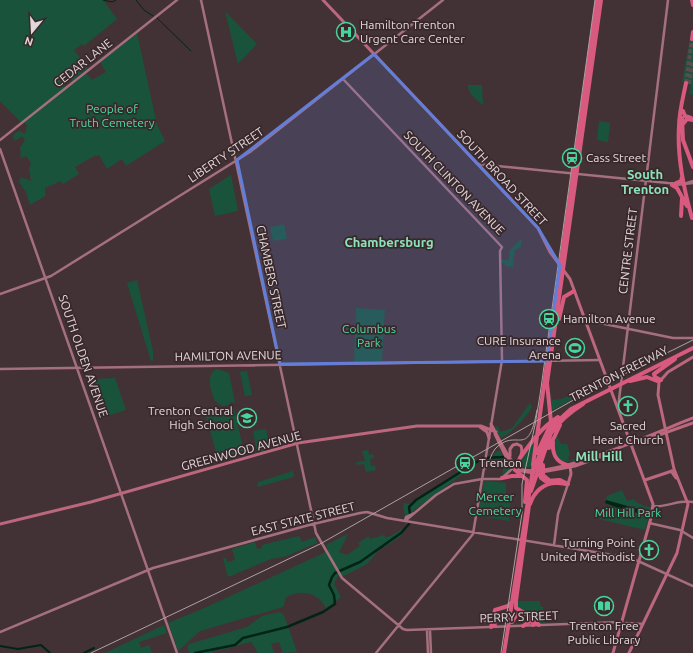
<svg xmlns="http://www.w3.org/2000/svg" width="693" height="653" viewBox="0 0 693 653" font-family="Ubuntu,sans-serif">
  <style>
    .green { fill: #1a533c }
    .water { fill: #022417 }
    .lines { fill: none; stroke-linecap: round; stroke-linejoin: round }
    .stream { stroke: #022417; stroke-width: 1 }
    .canal { stroke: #022417; stroke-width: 2 }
    .river { stroke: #022417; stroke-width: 2.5 }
    .highway-tunnel { stroke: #5b4b4e; stroke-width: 4; stroke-dasharray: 4 2; stroke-linecap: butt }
    .secondary { stroke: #a5707e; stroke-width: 2.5 }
    .primary { stroke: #bb677e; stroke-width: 3 }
    .highway { stroke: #d85a7e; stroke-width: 4 }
    .tram { stroke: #aea1a4; stroke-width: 1 }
    .rail { stroke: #aea1a4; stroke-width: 1 }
    .marked { fill: #627ed8; fill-opacity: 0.2; stroke: #627ed8; stroke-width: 3; stroke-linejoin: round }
    .labels { text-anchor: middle; stroke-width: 3.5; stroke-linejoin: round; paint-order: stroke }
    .poi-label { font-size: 12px; fill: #e2d7d9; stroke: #39282b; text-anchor: start }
    .street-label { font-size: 12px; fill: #e2d7d9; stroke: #39282b }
    .park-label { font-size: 12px; fill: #4ddca4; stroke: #39282b }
    .neighbourhood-label { font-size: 13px; font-weight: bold; fill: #8de2bb; stroke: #39282b }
  </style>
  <rect width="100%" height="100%" fill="#433235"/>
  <path class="green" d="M0,0H103L117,19L84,46L82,44L74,50L88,68L72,81L65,73L59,79L67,89L86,73L92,80L106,72L100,62L137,33L157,125L165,141L126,166L122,159L107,169L99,155L97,156L96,155L75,167L79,174L63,184L61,181L45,188V196L30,205L26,192L19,182L21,177L31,181L29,168L31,163L26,156L20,158L21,153L20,148L25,140L22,136L15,141L13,137L15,133L20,131L25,134L27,125L24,122L22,123L0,101Z
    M225,11L257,44L238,64Z
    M693,38V95L689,94L691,85L682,82L690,39Z
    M468,85H482L483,105C476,99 468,94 468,85Z
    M599,121L610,123L608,142L597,140Z
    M231,175L238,211L215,216L209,189Z
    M284,224L287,239L273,241L270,227Z
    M522,238L521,247L515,250L513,267L505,266V263H502L501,260H509V251Z
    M137,280L153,351V361H151L127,283Z
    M356,308L385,310L382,361L354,362Z
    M217,369L229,373L235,403H233L232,401L228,405L222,406L215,401C211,392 205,374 217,369Z
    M247,371L252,395L245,396L240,372Z
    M115,378L126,410L107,416L94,379Z
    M604,381L602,383L553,410L550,409L548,392H550L552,400L561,399L585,388L586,384H597Z
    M530,403L532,407C526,418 513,432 501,438L494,427L498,426L500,432L512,428Z
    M234,408L244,452L218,458L205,414Z
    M266,429L270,449L257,453L253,431Z
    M557,436L561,444H567L570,454L568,458L570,461L588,452L590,457L575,461L562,462C555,456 550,444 557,436Z
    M535,437L531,467H524L518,464Z
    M368,450L369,455L373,454L374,458L370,459L371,466L375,465L376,470L366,472L364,464L357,465L356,462L365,461L362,451Z
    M500,450L510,470L502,476L504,462L492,460L495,453Z
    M466,468L467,471L405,517L403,503L409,504Z
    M293,471L294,477L257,487L258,482Z
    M484,481L506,483V494H511L509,521L478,516Z
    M622,490L627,501L634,499L636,502L644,506L651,507L645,530L599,519L601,510L608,512L610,505L605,503L607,496Z
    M402,528L401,536L385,547L383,545L367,564L342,577L338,575L334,584L341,597L326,608C318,592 301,589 286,597L283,607L200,631L178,651L168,623L202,609L324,553L328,549L326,545L348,534L339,552L347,555L360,546L358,543L369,536L370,539L384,535L386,538L398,532Z
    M299,536L302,542L315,537L317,543L284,557L271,559L228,577L223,558H226L227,562L235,560L232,549L255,542L257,549L262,548V545Z
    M517,601H540V606L543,607L545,623H538L528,612L517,607Z
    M280,612L284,615L297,652L283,653L279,642L271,644L274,653H258L251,642C235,645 228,650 212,651V653H190L187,648L189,644L247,627L262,616Z
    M164,625L167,633L139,642L141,648L149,645L152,653H105Z"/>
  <path class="water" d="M606,500L649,512V516L618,508L605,503Z"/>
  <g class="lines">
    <path class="stream" d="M103,0L112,2L116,0
      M136,0L144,10L153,16
      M157,18L191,51"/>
    <path class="canal" d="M0,646L18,649L41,645L50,653
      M84,653L94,648"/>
    <path class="river" d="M410,514L409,507L416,500L483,458L504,457
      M195,653L235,645L243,638L287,627L323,612L335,604L334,595L329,585L332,577L335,573L360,562L401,533L409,524"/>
    <path class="highway-tunnel" d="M686,83L692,39
      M689,84L693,60"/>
    <path class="secondary" d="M201,0L316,533L342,578L403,629L407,630L621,622L640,631
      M343,79L502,247L500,251L502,360L473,534L376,653
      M0,140L177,0
      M0,149L177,653
      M477,164L668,183L684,184L693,181
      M676,185L693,183
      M0,294L51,276L250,152L443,0
      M585,320L673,338H693
      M0,369L600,360
      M618,408L668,0
      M653,506C666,508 679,499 693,502
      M405,521L436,495L454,484L482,479H501L513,468
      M405,521L406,517L414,513
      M649,523L680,530L693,538
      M554,545L558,514L568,484
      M626,623L643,624
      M427,630L428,653
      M430,630L431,653
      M0,632L153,568L309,525L360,513L367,512L387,518L625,557L638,561L693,586"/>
    <path class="primary" d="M323,0L538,228L550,252L570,279L653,504L651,518L613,653
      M660,381L668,372L693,357
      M491,424C496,433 510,463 518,468C547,483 661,430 693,418
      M480,427L487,432L489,438
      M495,434L509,463L515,470L534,473
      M631,445L693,423
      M510,456V449L513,445L517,444L521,446C524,454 518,460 514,467
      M671,471L676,478
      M542,472L575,466L611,453
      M645,480L672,471
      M568,484L571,474L570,466
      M0,524L91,502L298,443L417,426H481L496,432
      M629,653L677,553L688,504L674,469L658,395L659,382"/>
    <path class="highway" d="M692,0L693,5
      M692,39L693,32
      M686,83C683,98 679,112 679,126C677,155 684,190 692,218
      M683,111L685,116L691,118
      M682,118L683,140L693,167
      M683,124L687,119L693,120
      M676,183L681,181L682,177
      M672,185L677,188L687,206
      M681,216L682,198
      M559,319L564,297L574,291
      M661,380L655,377L654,374L675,359
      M630,381L647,377L657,381
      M553,442C552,453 556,462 567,465
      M549,448L560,425
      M537,453L548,430L571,409L693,348
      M520,458C532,441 541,428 558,417
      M533,465L597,0
      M543,465V475L550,481
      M536,467C542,439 559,419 583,404
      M515,470L527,480L525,502
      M539,472L541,478L545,481L560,480L568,484
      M502,478L512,476H521
      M531,491L550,436L551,422L547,383L601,0
      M530,504C534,492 544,482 558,483C562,483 564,484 568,484
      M516,600V608L531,617L533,625
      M516,601L529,505
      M493,617L495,626
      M532,619L539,625
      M485,620L491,621
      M512,622L517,614L523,613
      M523,626L528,623L530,618
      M491,627L495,610L508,606L512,602
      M504,653L534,463"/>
    <path class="tram" d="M486,469C489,463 491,454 495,449C517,426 528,461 537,410"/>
    <path class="rail" d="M91,653L320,544L584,394L693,340
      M501,653L522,513V484L535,425L540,395L595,0"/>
  </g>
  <path class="marked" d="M374,54L538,228L560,265L547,361L280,364L237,160Z"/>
  <defs>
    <g id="hospital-ring" transform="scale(1)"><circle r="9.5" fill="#39282b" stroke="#48d49d" stroke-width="1.5"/><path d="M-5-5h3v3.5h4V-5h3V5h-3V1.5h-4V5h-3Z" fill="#48d49d"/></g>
    <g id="station-ring" transform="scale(1)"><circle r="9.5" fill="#39282b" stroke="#48d49d" stroke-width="1.5"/><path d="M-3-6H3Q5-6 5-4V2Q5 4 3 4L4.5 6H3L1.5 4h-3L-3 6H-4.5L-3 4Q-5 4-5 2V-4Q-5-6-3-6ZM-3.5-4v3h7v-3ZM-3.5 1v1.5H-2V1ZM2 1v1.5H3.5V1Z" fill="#48d49d"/></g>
    <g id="stadium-ring" transform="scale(1)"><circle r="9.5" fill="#39282b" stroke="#48d49d" stroke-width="1.5"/><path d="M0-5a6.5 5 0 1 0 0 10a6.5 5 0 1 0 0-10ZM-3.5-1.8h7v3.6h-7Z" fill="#48d49d"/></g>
    <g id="church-ring" transform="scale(1)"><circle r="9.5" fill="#39282b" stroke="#48d49d" stroke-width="1.5"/><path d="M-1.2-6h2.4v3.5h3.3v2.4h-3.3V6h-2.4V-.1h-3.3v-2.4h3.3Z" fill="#48d49d"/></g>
    <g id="school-ring" transform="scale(1)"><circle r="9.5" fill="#39282b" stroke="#48d49d" stroke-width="1.5"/><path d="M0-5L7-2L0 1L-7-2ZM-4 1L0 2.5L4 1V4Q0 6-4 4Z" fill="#48d49d"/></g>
    <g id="library-ring" transform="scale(1)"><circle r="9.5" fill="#39282b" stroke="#48d49d" stroke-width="1.5"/><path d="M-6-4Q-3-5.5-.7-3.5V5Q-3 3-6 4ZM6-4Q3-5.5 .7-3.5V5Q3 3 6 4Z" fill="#48d49d"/></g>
  </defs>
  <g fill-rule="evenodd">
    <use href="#hospital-ring" x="346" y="32"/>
    <use href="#station-ring" x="572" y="158"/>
    <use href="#station-ring" x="549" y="319"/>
    <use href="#stadium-ring" x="575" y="348"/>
    <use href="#church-ring" x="628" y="406"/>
    <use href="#school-ring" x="247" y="418"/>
    <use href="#station-ring" x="465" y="463"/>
    <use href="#church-ring" x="649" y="550"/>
    <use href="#library-ring" x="604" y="606"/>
  </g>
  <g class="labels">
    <g class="poi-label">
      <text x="360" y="29">Hamilton Trenton<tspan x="360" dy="14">Urgent Care Center</tspan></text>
      <text x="586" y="162">Cass Street</text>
      <text x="563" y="323">Hamilton Avenue</text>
      <text x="561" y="345" text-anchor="end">CURE Insurance<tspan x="561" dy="14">Arena</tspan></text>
      <text x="233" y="415" text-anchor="end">Trenton Central<tspan x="233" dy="14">High School</tspan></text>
      <text x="628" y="430" text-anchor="middle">Sacred<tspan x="628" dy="14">Heart Church</tspan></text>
      <text x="479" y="467">Trenton</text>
      <text x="635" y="547" text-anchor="end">Turning Point<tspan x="635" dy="14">United Methodist</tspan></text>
      <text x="604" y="630" text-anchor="middle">Trenton Free<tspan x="604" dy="14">Public Library</tspan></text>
    </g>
    <g class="street-label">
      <text transform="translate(83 63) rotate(-38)" y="4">CEDAR LANE</text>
      <text transform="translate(226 155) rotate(-34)" y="4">LIBERTY STREET</text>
      <text transform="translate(502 178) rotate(47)" y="4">SOUTH BROAD STREET</text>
      <text transform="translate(454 183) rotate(46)" y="4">SOUTH CLINTON AVENUE</text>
      <text transform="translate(628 251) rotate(-83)" y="4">CENTRE STREET</text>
      <text transform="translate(271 277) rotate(78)" y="4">CHAMBERS STREET</text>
      <text transform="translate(83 356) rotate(71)" y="4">SOUTH OLDEN AVENUE</text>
      <text transform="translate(228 356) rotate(-1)" y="4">HAMILTON AVENUE</text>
      <text transform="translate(619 374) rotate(-27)" y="4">TRENTON FREEWAY</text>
      <text transform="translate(241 451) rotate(-15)" y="4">GREENWOOD AVENUE</text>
      <text transform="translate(303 519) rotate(-14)" y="4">EAST STATE STREET</text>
      <text transform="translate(519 617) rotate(-2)" y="4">PERRY STREET</text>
    </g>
    <g class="park-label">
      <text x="112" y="113">People of<tspan x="112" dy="14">Truth Cemetery</tspan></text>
      <text x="369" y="333">Columbus<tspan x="369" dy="14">Park</tspan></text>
      <text x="495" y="501">Mercer<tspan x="495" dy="14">Cemetery</tspan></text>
      <text x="628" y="517">Mill Hill Park</text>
    </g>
    <g class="neighbourhood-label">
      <text x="645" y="179">South<tspan x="645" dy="15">Trenton</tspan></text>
      <text x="389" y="247">Chambersburg</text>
      <text x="599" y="461">Mill Hill</text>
    </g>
  </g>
  <g transform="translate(32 32) rotate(198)" stroke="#39282b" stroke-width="3" paint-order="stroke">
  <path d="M0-3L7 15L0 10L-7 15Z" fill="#e2d7d9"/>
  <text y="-6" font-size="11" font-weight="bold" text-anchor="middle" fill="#e2d7d9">N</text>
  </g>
</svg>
